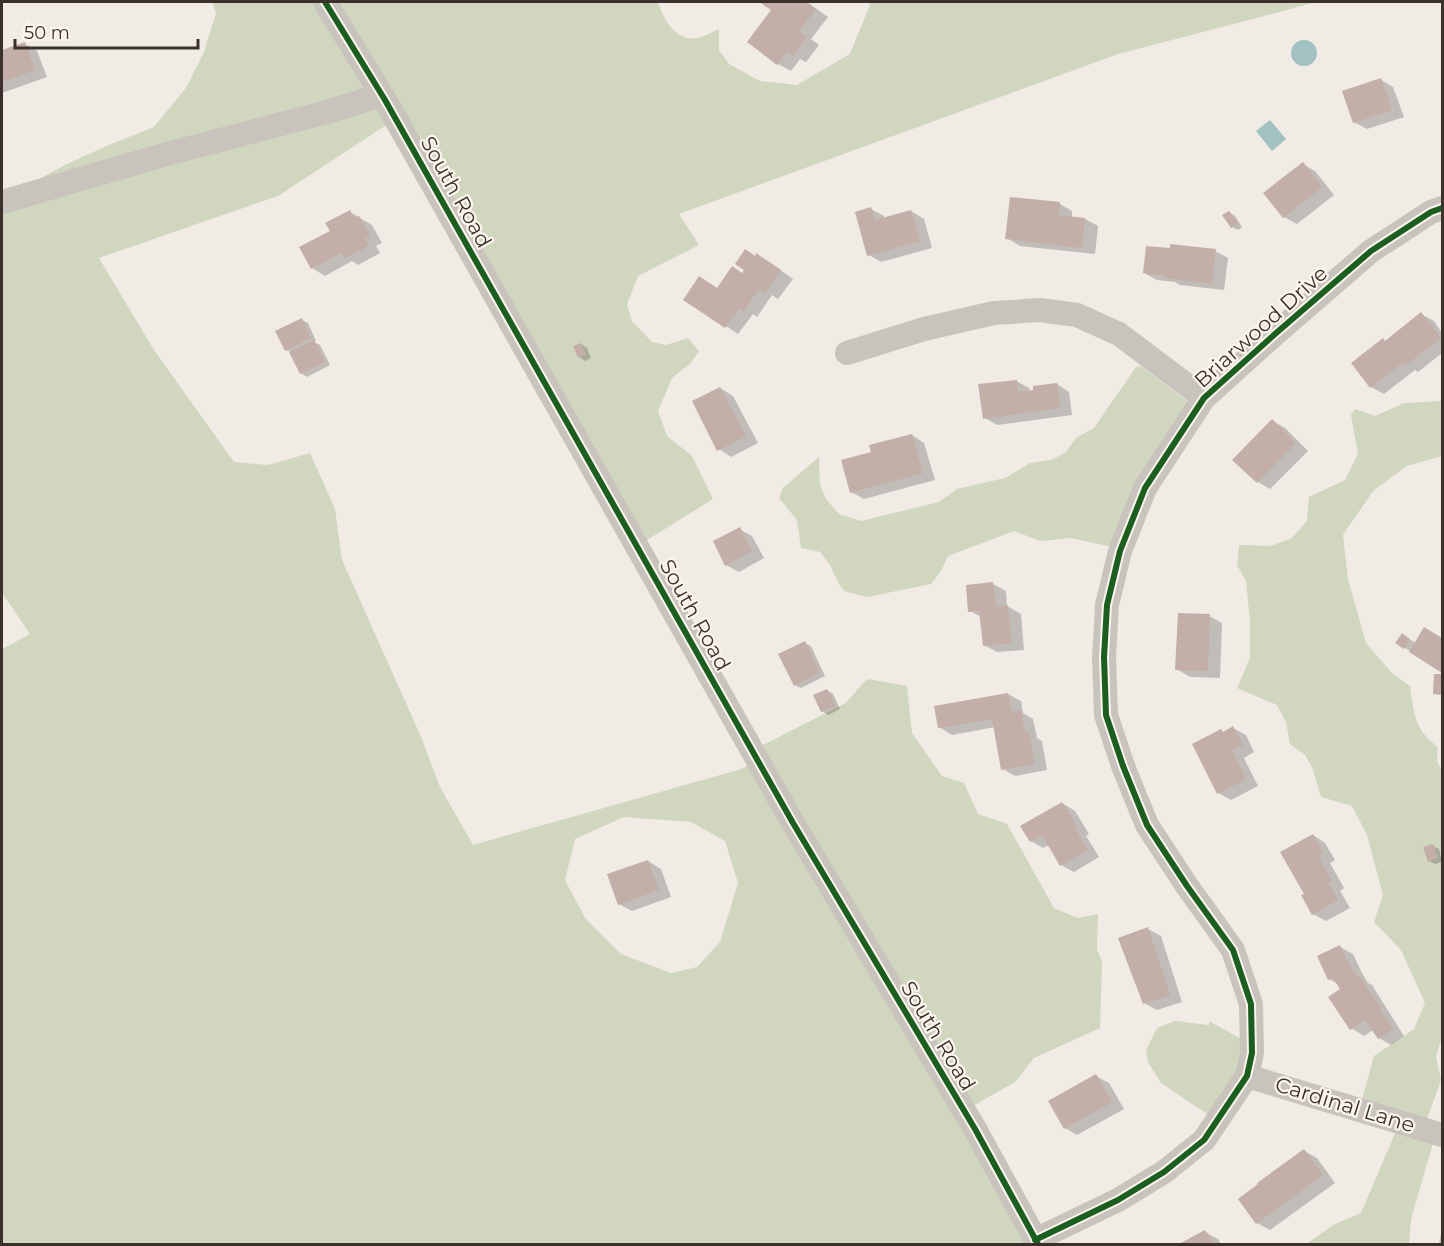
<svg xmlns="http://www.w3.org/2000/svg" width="1444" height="1246" viewBox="0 0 1444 1246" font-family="Montserrat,sans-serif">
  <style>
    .green { fill: #d1d6bf; fill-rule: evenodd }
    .water { fill: #a1c2c1 }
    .shadow { fill: #0003 }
    .building { fill: #c3afa7 }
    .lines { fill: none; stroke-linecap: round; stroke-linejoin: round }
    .minor { stroke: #c9c3be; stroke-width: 24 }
    .cycleway-casing { stroke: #fbf5ee; stroke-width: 10 }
    .cycleway { stroke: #1b5e20; stroke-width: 6 }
    .labels { text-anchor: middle; stroke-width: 4.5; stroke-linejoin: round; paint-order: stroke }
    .street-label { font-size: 21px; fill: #3b302b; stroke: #fbf5ee }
  </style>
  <rect width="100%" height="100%" fill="#f0ebe5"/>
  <path class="green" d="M212,2H658C663,18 675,42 697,38C704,37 712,32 719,29V50L729,64L760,81L797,85L850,54L870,5L869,2H1316L1253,19L1118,54L679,214L699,245L638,276L627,304L632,321L652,342L666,345L688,338L699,351L691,363L672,378L658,411L667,436L692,456L713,499L639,545L397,118L278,196L99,258L154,350L234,462L268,465L310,453L335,509L342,560L422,739L440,787L473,845L738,770L757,762L759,747L846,703L862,684L868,679L907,686L912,733L942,776L964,783L978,814L1007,824L1054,908L1078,918L1098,914L1097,949L1102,962L1100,1028L1034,1058L1015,1082L971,1107L1041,1244H2V649L30,634L2,593V199L67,164L109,145L154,127L186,88L204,52L216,13ZM624,817L691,822L725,841L738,883L720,942L697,967L671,973L621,954L585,918L565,880L575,839Z
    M1141,366L1196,408L1117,548L1071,538L1040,541L1014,531L948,556L941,571L931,584L867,597L844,591L839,584L830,565L820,552L801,548L797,520L779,498L783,488L819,457L820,485L826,499L839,514L861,521L939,502L957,489L1005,478L1030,463L1051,460L1065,453L1076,438L1094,428L1136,367Z
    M1442,401V456L1407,466L1373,491L1343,535L1348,579L1366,643L1392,673L1410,686C1414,713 1414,730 1438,747L1437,761L1442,771V1037L1436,1056L1441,1080L1423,1130L1433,1143L1411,1219L1409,1244H1306L1335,1224L1361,1213L1396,1131L1360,1107L1374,1056L1414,1029L1425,1003L1401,950L1374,922L1383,895L1367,835L1352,806L1321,797L1312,767L1305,755L1290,744L1286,722L1277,705L1237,688L1250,658V622L1246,581L1237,565L1239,545L1271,546L1292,538L1307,521L1309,497L1345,480L1358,454L1351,415L1355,409L1375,416L1404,403Z
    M1175,1021L1209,1025V1021L1252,1045L1213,1118L1161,1083L1148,1062L1146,1050L1157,1028Z"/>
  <path class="water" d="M1291 53a13 13 0 1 1 26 0a13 13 0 1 1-26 0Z
    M1270,120L1286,139L1272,151L1256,131Z"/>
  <path class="shadow" d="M762,2H807L828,17L811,39L819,45L806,62L800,59L791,71L778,64L749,42L773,10Z
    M25,44L37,51L47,77L2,93V52Z
    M1381,80L1393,87L1404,117L1367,129L1354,122Z
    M1303,164L1315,171L1334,195L1297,224L1284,217Z
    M1060,204L1072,211V218L1085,219L1098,226L1095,254L1020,246L1007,238Z
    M871,209L884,216V219L911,211L924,219L932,248L881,262L869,255Z
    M350,212L372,225L382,243L376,246L380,253L358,265L352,261L325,276L312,268Z
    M1229,212L1235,216L1242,227L1238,230L1232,227Z
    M1215,251L1228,258L1224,290L1180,285L1175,282L1157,280L1144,273Z
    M755,257L769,262L793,279L778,299L772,295L757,317L753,314L738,334L685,299L718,289L743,274Z
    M1421,314L1434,321L1442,333V353L1418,372L1415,370L1384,394L1371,387L1386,342Z
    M302,320L308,323L316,341L314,342L320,345L330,365L307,377L301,373L291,352L286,350Z
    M581,344L587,348L591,358L585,361L579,357Z
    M1016,381L1029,388L1030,392L1057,384L1069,392L1072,415L997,425L985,418Z
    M720,388L733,396L758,443L731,457L719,449Z
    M1273,421L1285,428L1308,451L1270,489L1258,482Z
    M912,435L924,443L935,480L864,499L851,492L873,453Z
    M739,529L752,536L764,558L739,572L726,565Z
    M993,584L1006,591L1007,606L1021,614L1024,650L997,652L984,645L981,617L970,611Z
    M1209,616L1222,623L1220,678L1190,677L1177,669Z
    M1425,629L1442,639V671L1397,643L1402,635L1416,643Z
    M805,643L811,646L825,676L801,688L795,685Z
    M827,690L833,694L840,709L828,715L822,711Z
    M1008,694L1021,701L1023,713L1033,719L1037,738L1042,741L1047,770L1015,776L1003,769L995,727L952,735L939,727Z
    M1233,728L1246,735L1254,752L1244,758L1258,786L1231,800L1218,793L1221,731L1224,733Z
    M1062,803L1075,811L1089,834L1086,836L1099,857L1074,872L1061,865L1049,845L1043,848L1031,841Z
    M1313,835L1325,843L1335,860L1330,863L1344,888L1340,891L1350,908L1326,921L1313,914L1306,895Z
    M1433,846L1439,849L1442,862L1435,864L1429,861Z
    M648,861L661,869L671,897L632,911L619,904Z
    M1148,929L1161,936L1182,1002L1157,1010L1144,1003Z
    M1340,947L1353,954L1362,973L1368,983L1372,985L1404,1036L1391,1045L1379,1038L1373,1030L1364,1036L1351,1028L1343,989L1340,985L1329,979Z
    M1096,1076L1109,1083L1124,1109L1077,1135L1065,1128Z
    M1304,1151L1317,1158L1335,1183L1270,1230L1257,1223Z
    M1442,1228V1244H1439Z
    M1205,1232L1218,1239L1221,1244H1182Z"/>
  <path class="building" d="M759,2H806L816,9L799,31L807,37L793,56L787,52L777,65L747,42L771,10Z
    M25,42L35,70L2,82V50Z
    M1381,78L1392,110L1353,123L1342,91Z
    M1303,162L1322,187L1283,218L1263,193Z
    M1010,197L1060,202L1059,215L1085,218L1082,248L1005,239Z
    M871,207L875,220L911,210L920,241L867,256L855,212Z
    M350,210L354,218L359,216L370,236L365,239L369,246L344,258L341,253L311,269L299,247L330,231L325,223Z
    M1229,211L1238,223L1231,228L1222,215Z
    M1170,244L1216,249L1212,284L1166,278V276L1143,273L1146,246L1170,248Z
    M745,249L755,256L756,253L781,270L765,293L759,289L744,311L740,308L725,328L683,300L699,276L717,288L732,266L742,273L744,270L735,264Z
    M1421,312L1441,338L1405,366L1402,363L1370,388L1351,363L1383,338L1385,341Z
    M302,318L311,338L285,351L275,331Z
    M314,340L325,362L300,374L289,352Z
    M581,343L586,355L578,358L573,346Z
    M1017,380L1018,392L1033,390V386L1057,383L1060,408L983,419L978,384Z
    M720,387L746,436L717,451L692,401Z
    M1272,419L1296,443L1257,483L1232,460Z
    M912,434L923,473L850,493L841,460L871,452L869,445Z
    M740,527L752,551L725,566L713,541Z
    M993,582L996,607L1008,605L1012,643L983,646L979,611L968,612L966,585Z
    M1178,613L1210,614L1208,671L1175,670Z
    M1424,627L1442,638V673L1409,652Z
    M1402,633L1410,639L1404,649L1395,643Z
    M805,641L820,673L794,686L778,654Z
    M1434,674H1442V695L1433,694Z
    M827,689L836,706L821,712L813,695Z
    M1008,693L1012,712L1021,710L1025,733L1029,732L1035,764L1001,770L992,719L938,728L934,706Z
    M1233,726L1243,745L1232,750L1246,779L1217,794L1192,744L1221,729L1223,732Z
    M1062,802L1077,827L1075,828L1088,850L1060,866L1042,835L1030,842L1020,826Z
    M1313,834L1323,853L1318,856L1332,881L1328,883L1338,900L1312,915L1301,895L1304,894L1280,852Z
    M1433,844L1438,858L1428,862L1423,847Z
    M648,860L659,890L618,905L607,874Z
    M1148,927L1170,995L1143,1004L1118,938Z
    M1340,945L1349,964L1358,977L1359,976L1382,1009L1380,1010L1393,1029L1378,1039L1365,1020L1350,1030L1328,997L1340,989L1333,978L1328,980L1317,956Z
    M1096,1074L1112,1102L1064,1129L1048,1101Z
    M1304,1149L1323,1175L1256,1224L1238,1199L1258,1184L1257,1183Z
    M1205,1230L1214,1244H1179Z"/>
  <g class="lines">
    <path class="minor" d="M325,2L385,100L793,823L975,1129L1038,1244
      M2,202L167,154L327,112L382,95
      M847,353L924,329L994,313L1040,310L1077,315L1119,334L1204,398
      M1247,1076L1442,1135
      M1035,1240L1118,1200L1164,1172L1204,1140L1247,1076L1252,1053L1251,1004L1233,950L1187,886L1147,825L1123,766L1106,715L1104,657L1107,605L1120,551L1145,488L1204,398L1275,334L1371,251L1431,212L1442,208"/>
    <g class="cycleway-casing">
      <path id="cycleway" d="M325,2L385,100L793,823L975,1129L1038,1244
        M1035,1240L1118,1200L1164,1172L1204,1140L1247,1076L1252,1053L1251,1004L1233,950L1187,886L1147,825L1123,766L1106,715L1104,657L1107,605L1120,551L1145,488L1204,398L1275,334L1371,251L1431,212L1442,208"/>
    </g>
    <use href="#cycleway" class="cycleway"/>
  </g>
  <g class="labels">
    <g class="street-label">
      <text transform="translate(456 192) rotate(61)" y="7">South Road</text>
      <text transform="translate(1261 327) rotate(-42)" y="7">Briarwood Drive</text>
      <text transform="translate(695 615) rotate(61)" y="7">South Road</text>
      <text transform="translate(938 1036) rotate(59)" y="7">South Road</text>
      <text transform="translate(1345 1105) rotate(17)" y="7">Cardinal Lane</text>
    </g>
  </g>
  <rect width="1444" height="1246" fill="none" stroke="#3b302b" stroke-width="6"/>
  <path d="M15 39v9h183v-9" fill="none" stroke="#3b302b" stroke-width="3"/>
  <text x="24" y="39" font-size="18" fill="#3b302b" stroke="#fbf5ee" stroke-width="4.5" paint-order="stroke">50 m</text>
</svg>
